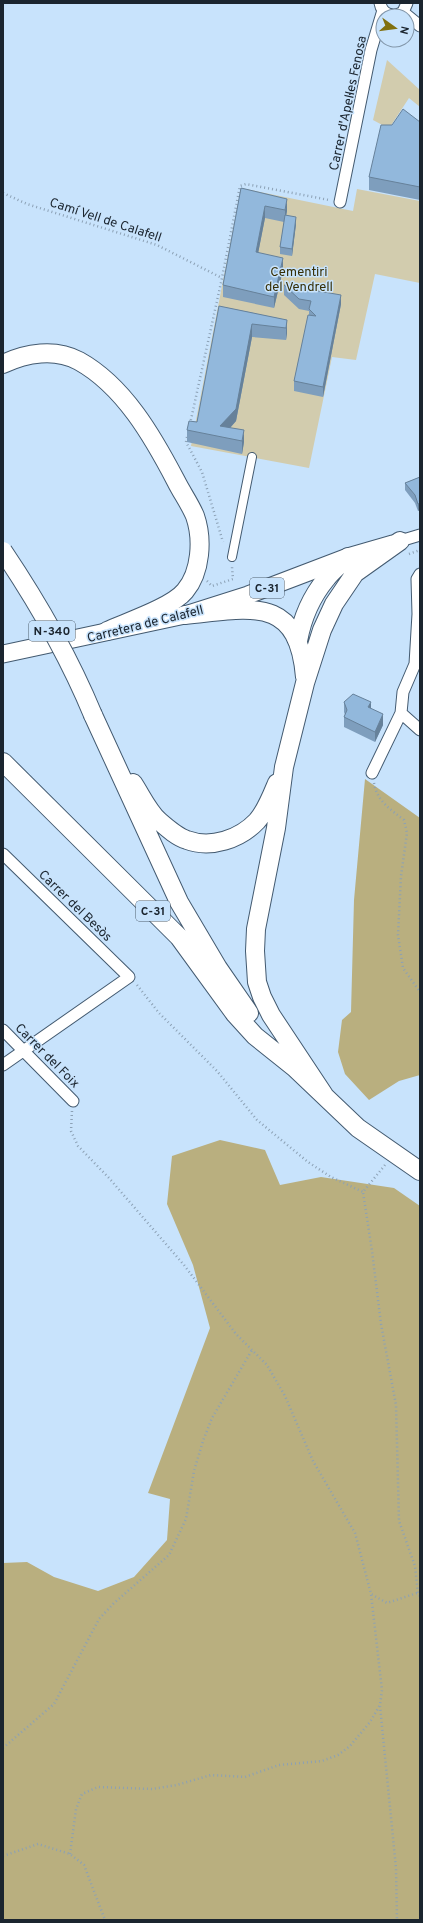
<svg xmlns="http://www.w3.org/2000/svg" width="423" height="1923" viewBox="0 0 423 1923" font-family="Overpass,sans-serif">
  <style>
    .green { fill: #d2ccae }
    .forest { fill: #b9af7f }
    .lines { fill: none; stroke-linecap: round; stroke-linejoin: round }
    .pedestrian-casing { stroke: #435a70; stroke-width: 10 }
    .minor-casing { stroke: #435a70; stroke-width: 13 }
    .primary-casing { stroke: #435a70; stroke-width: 19 }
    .trunk-casing { stroke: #435a70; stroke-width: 20 }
    .path { stroke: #8ca1b5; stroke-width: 2.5; stroke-dasharray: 1 3; stroke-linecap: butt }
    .pedestrian { stroke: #fff; stroke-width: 8 }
    .minor { stroke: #fff; stroke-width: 11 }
    .primary { stroke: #fff; stroke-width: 17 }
    .trunk { stroke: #fff; stroke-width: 18 }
    .trunk-bridge-casing { stroke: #435a70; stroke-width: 20; stroke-linecap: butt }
    .trunk-bridge { stroke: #fff; stroke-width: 18 }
    .wall { fill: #7e9ebd }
    .shaded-wall { fill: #66819a }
    .building { fill: #92b8dc; stroke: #66819a }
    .labels { text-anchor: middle; stroke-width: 3; stroke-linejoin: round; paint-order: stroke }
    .shield { fill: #c8e3fc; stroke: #4f5e6c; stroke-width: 1 }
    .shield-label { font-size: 12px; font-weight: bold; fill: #1b252f }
    .street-label { font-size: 13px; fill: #1b252f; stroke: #c8e3fc }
    .park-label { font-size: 13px; fill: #362e05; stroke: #c8e3fc }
  </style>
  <rect width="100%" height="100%" fill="#c8e3fc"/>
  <path class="green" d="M387,60L420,90V107L409,98L390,127H386L373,120Z
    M241,188L353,211L357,189L420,201V283L375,274L356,360L332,357L309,468L191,446Z"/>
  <path class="forest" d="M365,779L420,818V1075L399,1081L369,1100L345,1074L338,1052L342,1020L351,1012L354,900Z
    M220,1140L265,1150L280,1185L321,1177L394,1188L420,1206V1920H3V1563L27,1562L54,1577L98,1591L134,1577L167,1540L170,1499L148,1493L210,1328L193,1265L167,1204L172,1156Z"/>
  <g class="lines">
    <g class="pedestrian-casing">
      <path id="pedestrian" d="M232,557L252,457"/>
    </g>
    <g class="minor-casing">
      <path id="minor" d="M380,3C382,15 394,18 403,12L407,3
        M403,12L420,26
        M340,202L371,50L383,10
        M400,541L420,535
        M415,664L418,614L417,579L420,574
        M401,713L420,730
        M372,773L401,713L403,692L415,664L420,662
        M3,854L129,977L3,1065
        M3,1030L73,1101"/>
    </g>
    <g class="primary-casing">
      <path id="primary" d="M3,654L185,615L248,595L348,557L393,544"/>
    </g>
    <g class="trunk-casing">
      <path id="trunk" d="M3,364C26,353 55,348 79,361C124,386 153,437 176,481C182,493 190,504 195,516C203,539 201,572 185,591C172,607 127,622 107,631
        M185,615C248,609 298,593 305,677
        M298,641C302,619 312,596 326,579C332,571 341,564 348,557
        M93,715L179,902L218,968L249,1013
        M3,762L179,937L235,1014L255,1036L295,1068L358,1128L420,1171
        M133,783C141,795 148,811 159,821C167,828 177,837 187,840C211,849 240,839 257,821C266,811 272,795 277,783
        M324,1095L271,1015L262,997L257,982L255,951L256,929L276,828L284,767L305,683L322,630L334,604L355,573L400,541"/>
    </g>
    <path class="path" d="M3,193L27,204L157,245L222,278
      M190,424L222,278L240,186L246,184L329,200
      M187,437L186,442L202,472L223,542
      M409,554L420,550
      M207,581L212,586L233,579L232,567
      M374,783C377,801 390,809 404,820L407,833L401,876L398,935L403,968L420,992
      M137,985L159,1013L217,1071L257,1120L308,1162L331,1177L363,1192
      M72,1111L71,1131L78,1146L109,1178L184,1265L236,1334L267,1365L285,1396L313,1461L355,1533L371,1594L387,1603L420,1592
      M385,1165L363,1192L372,1251L381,1324L396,1405L399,1521L415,1566L418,1594L420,1596
      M380,1706L396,1868L397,1920
      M3,1748L54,1704L99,1619L113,1604L169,1555L186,1519L194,1471L203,1441L212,1418L252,1350
      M70,1854L76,1809L82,1794L98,1787L152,1789L177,1785L211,1775L245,1777L279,1765L322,1761L338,1755L350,1746L370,1722L380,1705L382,1690L371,1594
      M3,1856L38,1844L70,1854L84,1865L105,1920"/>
    <use href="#pedestrian" class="pedestrian"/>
    <use href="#minor" class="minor"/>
    <use href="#primary" class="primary"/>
    <use href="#trunk" class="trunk"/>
    <g class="trunk-bridge-casing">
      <path id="trunk-bridge" d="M3,551C38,603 69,657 93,715"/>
    </g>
    <use href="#trunk-bridge" class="trunk-bridge"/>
  </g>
  <path class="wall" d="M420,122V200L369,190V177L392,125Z
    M241,188L287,211L286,215L296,224L292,256L280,254V247L284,222L265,218L258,253L283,270L274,308L223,297V285Z
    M284,285L341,304L323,397L294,391V381L309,315V311L299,309L284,295Z
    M219,306L287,320V333L286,340L252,337L236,421L230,428L244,442L242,454L187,442V430L197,422Z
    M420,477L418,511L415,503L405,490V483Z
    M344,702L371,708L383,725L375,742L344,727V717L345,715L344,712Z"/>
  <path class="shaded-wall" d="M287,199V211L285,222V210Z
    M265,206V218L256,264V252Z
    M296,217V224L292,256V249Z
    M283,258V270L274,308V297Z
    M341,295V304L323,397V387Z
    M287,320V333L286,340V328Z
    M252,324V337L236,421L222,437L220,426Z
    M244,430V442L242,454V441Z
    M420,503V510L418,511V504Z
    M371,702V713L368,707Z
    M383,714V725L375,742V732Z"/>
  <path class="building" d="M403,109L420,122V187L369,177L381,125H392Z
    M241,188L287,199L285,210L265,206L256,252L283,258L274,297L223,285Z
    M285,215L296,217L292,249L280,247Z
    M284,285L341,295L323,387L294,381L308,315L316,316L309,309L311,301L299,299Z
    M219,306L287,320L286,328L252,324L236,409L220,426L244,430L242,441L187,430L189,421L197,422Z
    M420,477V503L418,504L415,495L405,483Z
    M353,694L371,702L368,707L383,714L375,732L344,717L347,710L344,702Z"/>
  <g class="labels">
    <g class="shield">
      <rect x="250" y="578" width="34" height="20" rx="3"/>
      <rect x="29" y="621" width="46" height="20" rx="3"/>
      <rect x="136" y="901" width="34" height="20" rx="3"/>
    </g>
    <g class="shield-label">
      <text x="267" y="592">C-31</text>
      <text x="52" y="635">N-340</text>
      <text x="153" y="915">C-31</text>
    </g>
    <g class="street-label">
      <text transform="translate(347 103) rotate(-78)" y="5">Carrer d'Apel·les Fenosa</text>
      <text transform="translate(106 219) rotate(18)" y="5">Camí Vell de Calafell</text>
      <text transform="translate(145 623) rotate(-14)" y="5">Carretera de Calafell</text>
      <text transform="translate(76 905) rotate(44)" y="5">Carrer del Besòs</text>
      <text transform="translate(48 1055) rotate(45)" y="5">Carrer del Foix</text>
    </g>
    <g class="park-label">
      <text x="299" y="276">Cementiri<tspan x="299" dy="15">del Vendrell</tspan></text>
    </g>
  </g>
  <rect width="423" height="1923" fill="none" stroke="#1b252f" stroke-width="8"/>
  <g transform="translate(395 28) rotate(104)"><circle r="19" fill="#c8e3fc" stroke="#8397aa"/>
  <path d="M0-3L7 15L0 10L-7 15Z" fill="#80700f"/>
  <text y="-6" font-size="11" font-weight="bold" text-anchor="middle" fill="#1b252f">N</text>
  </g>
</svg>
